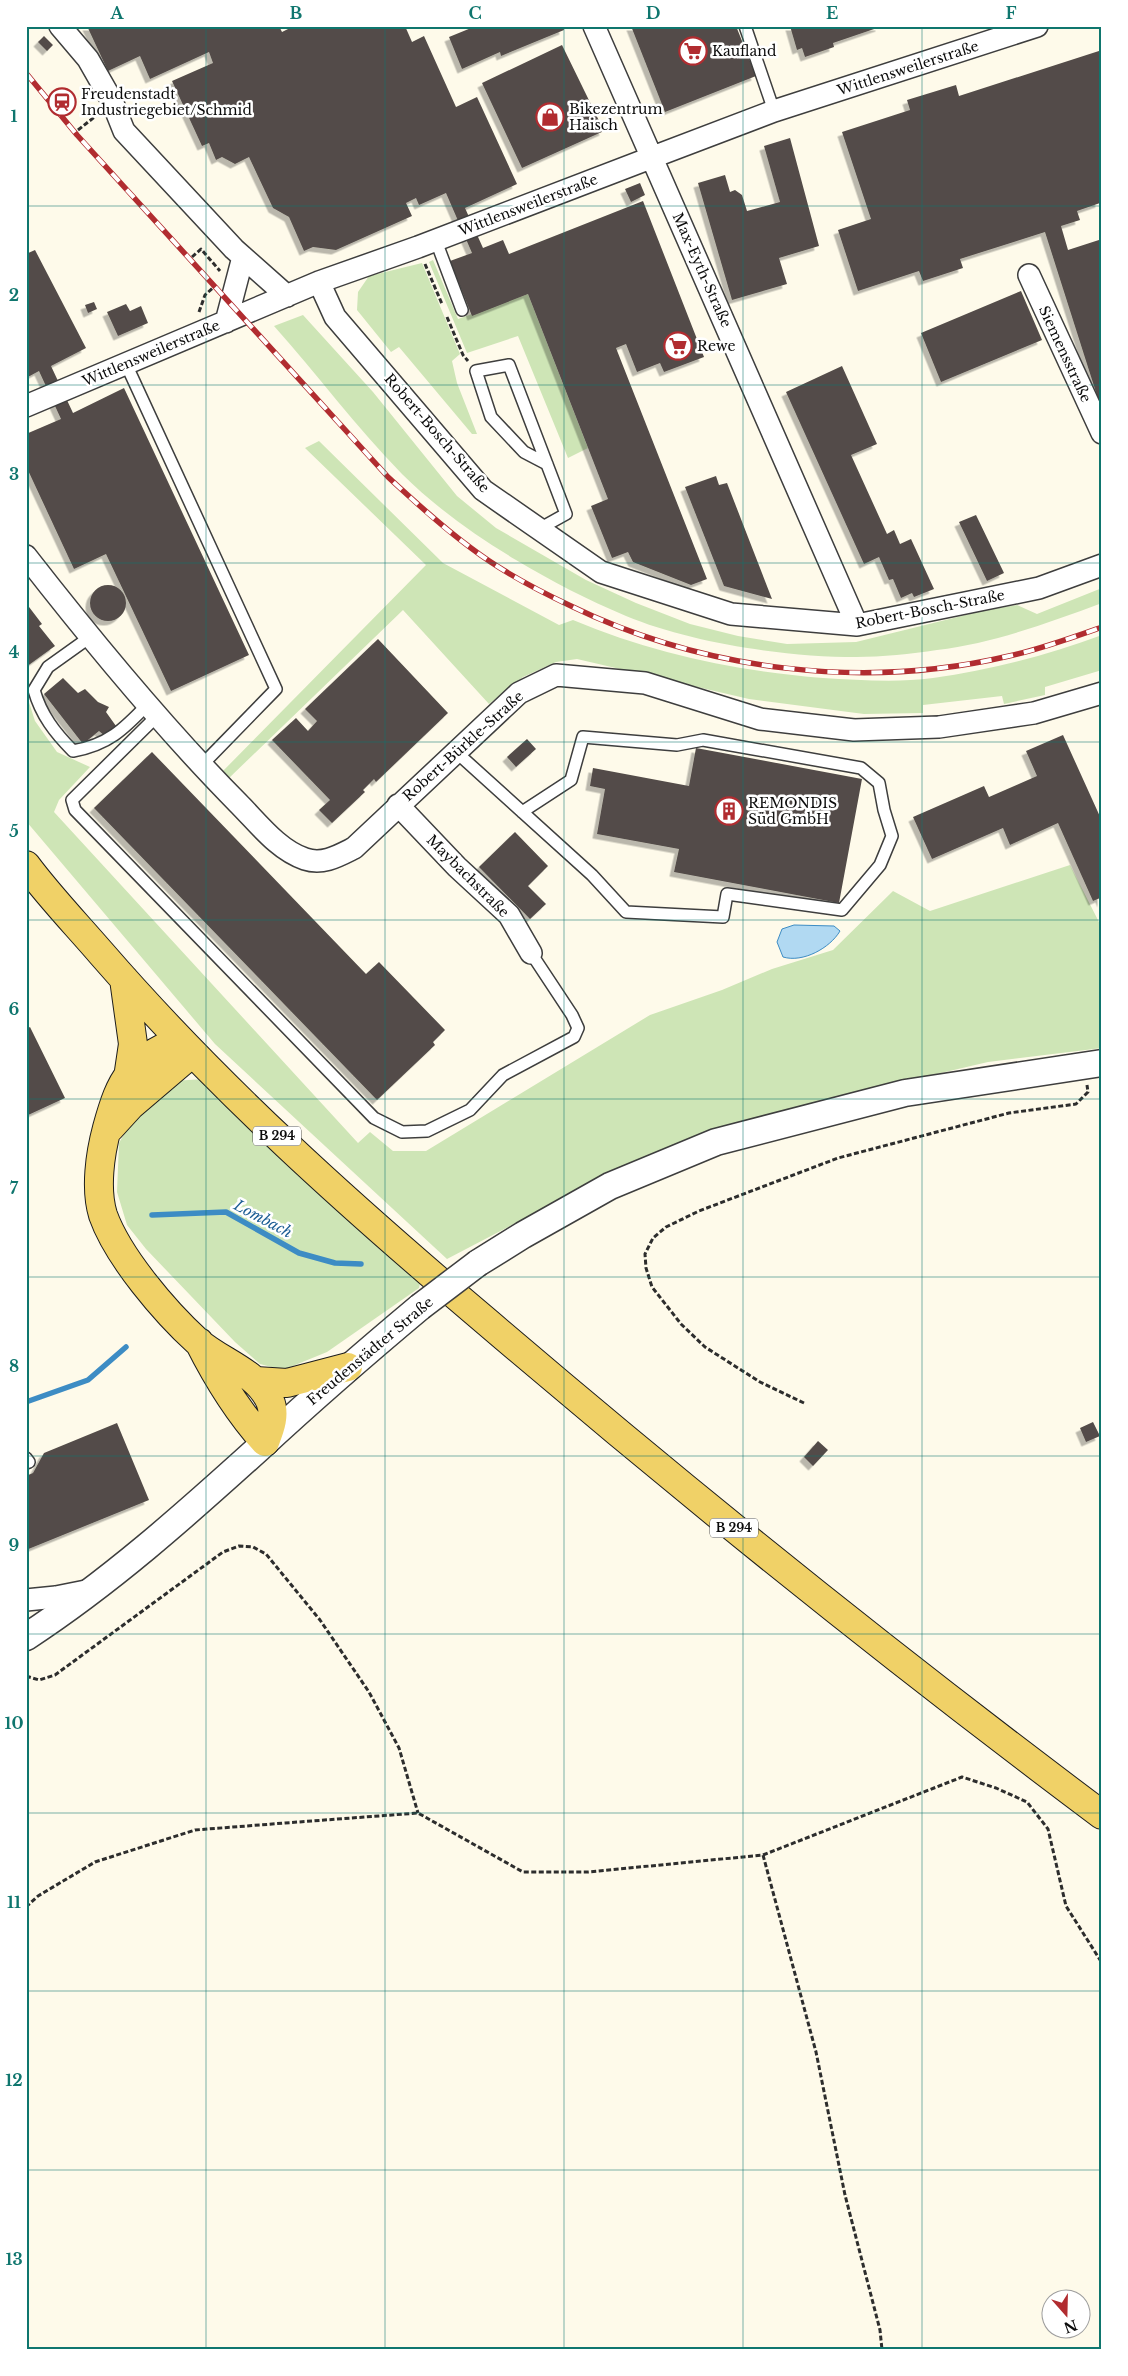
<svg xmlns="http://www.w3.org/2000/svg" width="1128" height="2376" viewBox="0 0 1128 2376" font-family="'Libre Baskerville',serif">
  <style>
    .green { fill: #cee5b6 }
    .water { fill: #b1d9f2; stroke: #3d8cc4 }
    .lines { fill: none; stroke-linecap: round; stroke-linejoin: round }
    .stream { stroke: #3d8cc4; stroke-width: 5.5 }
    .building { fill: #534c48; filter: url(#shadow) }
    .service-casing { stroke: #3e3e3e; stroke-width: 14 }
    .minor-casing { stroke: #3e3e3e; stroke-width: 24 }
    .tertiary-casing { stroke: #3e3e3e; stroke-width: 29 }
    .primary-casing { stroke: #1c1c1c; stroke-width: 30 }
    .path { stroke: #2d2d2d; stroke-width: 3; stroke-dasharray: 5 2.5; stroke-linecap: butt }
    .service { stroke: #fff; stroke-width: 11 }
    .minor { stroke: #fff; stroke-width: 21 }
    .tertiary { stroke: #fff; stroke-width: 26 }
    .primary { stroke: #f0d167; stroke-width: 28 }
    .rail-casing { stroke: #b12c30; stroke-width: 5.5 }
    .rail { stroke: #fff; stroke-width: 4; stroke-dasharray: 11; stroke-linecap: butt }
    .tertiary-bridge-casing { stroke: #3e3e3e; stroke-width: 29; stroke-linecap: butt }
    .tertiary-bridge { stroke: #fff; stroke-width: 26 }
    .grid { fill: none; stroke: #0f766e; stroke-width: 1; stroke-opacity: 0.55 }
    .labels { text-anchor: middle; stroke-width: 5; stroke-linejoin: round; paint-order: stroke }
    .shield { fill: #fff; stroke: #545454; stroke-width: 1 }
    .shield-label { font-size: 12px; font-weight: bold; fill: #0b0b0b }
    .poi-label { font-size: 14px; fill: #0b0b0b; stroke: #fff; text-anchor: start }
    .street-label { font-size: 14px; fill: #0b0b0b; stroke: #fff }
    .water-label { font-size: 15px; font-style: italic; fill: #1d5e94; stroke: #fff }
    .neatline { fill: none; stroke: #0f766e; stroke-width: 2 }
    .grid-label { font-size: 16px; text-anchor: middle; font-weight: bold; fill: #0f766e }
  </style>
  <defs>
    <filter id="shadow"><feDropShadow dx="-4.5" dy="4.5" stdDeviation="0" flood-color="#0004"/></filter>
  </defs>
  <rect width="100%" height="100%" fill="#fefaea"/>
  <path class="green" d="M433,260L458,319L528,294L588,448L568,458L518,336L467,353L429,262Z
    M422,263L460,354L452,361L457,383L477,434H472L399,347L391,352L357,310L358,292L369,276Z
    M303,315L373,392L457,496L496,528L586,580L636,603L690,624L738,636L787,644L856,642L982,611L1017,605L1037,614L1102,588V603C1048,623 994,643 937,650C911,654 882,657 856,657C786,657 691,643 626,616C588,600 551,581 516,560C476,536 435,507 402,474C356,427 317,374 274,326Z
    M319,441L443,563L559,625L573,620C653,654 737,671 823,678C859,680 897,683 933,678C991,670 1048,655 1102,635V670L1045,687V695L1004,704L1002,696L923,705V713L864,714L749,699L577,659L556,662L523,677L489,704L403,610L228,779L222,772L426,565L305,448Z
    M26,693L35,721L57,752L90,767L59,800L54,812L358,1143L370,1132L393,1151H426L650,1015L722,990L772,969L833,950L893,891L930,911L1070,865L1102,928V1048L988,1062L838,1097L684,1146L546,1207L447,1259L215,1044L26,821Z
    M204,1079L420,1283L419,1288L327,1352L283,1370L260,1364L235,1342L146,1249L127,1225L117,1192L119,1143L131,1122L173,1081Z"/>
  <path class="water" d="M794,925L834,926L840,931C830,948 803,963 783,957L777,942L782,929Z"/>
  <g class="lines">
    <path class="stream" d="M152,1215L226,1212L299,1253L335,1263L361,1264
      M26,1402L88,1380L126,1347"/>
  </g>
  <path class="building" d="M87,26H279L282,32L294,26H405L412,42L424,36L456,107L477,97L517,184L465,208L483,248L503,240L509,254L643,201L704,357L664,372L660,363L637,372L626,344L616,348L707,579L691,585L633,562L628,552L612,558L591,506L608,499L528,294L472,316L450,261L472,253L446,193L419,205L416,198L406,203L412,216L336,250L313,247L304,251L289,217L273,208L249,157L235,164L222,157L216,160L209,143L202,146L172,81L213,63L209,52L150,79L140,56L108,71Z
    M476,26H563L564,30L501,56L500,52L462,69L449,37Z
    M631,26H736L756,76L665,112Z
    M790,26H880V27L833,43L834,47L805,57L802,48L797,50Z
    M44,36L53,45L47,51L38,42Z
    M562,45L604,131L522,168L482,83Z
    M1102,50V197L1099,198L1100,203L1077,211L1080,220L1061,226L1068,250L1102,239L1101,408L1045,232L960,259L963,268L923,281L919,271L858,291L838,230L871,219L842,132L910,110L907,100L956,85L959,96Z
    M790,138L819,246L779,258L787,284L732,300L698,183L725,175L730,192L735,190L742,195L747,211L780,202L764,146Z
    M640,183L645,195L631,202L625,189Z
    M35,250L86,348L51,366L73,413L124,388L249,655L171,691L106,554L74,569L26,466V434L61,419L39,371L26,378V254Z
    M1021,291L1042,340L941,382L921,333Z
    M94,302L97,309L88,313L85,305Z
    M126,304L130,311L141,306L148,323L118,336L107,312Z
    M842,366L877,444L851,455L887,534L894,530L900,544L911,539L934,589L914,597L912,593L901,598L893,579L889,580L879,557L864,564L786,392Z
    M716,476L719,485L727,483L772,599L724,586L685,487Z
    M976,515L1004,573L987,581L959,522Z
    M90 603a18 18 0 1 1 36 0a18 18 0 1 1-36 0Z
    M26,603L42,624L39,626L55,646L26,667Z
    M378,639L448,713L376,782L374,779L363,790L365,792L332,823L319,810L330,800L272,740L296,718L308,731L317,721L305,709Z
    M63,678L78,693L85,689L98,702L109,707L106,712L116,726L106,737L99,731L83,744L44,694Z
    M1063,735L1102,821V903L1100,898L1093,901L1058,823L1010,845L1003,828L932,859L913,817L984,786L989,797L1037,776L1026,751Z
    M527,739L536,749L516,767L507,757Z
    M696,748L862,779L839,903L674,872L679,849L597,834L605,789L590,786L593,768L689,786Z
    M152,752L366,974L379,962L445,1030L433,1042L435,1045L377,1100L94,808Z
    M515,832L548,866L528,886L546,904L530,919L479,867Z
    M30,1027L65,1098L26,1116V1029Z
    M1093,1422L1100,1436L1086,1442L1080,1428Z
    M117,1423L149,1500L26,1550V1476L33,1473L44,1453Z
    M818,1441L828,1450L813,1466L804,1457Z"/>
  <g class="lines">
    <g class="service-casing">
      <path id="service" d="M745,26L774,111
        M436,241L462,310
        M126,364L276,689L201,766
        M539,529L566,514L509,365L476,371L491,417L524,452L547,464
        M90,637L48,667L34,690C41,715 55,733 73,751C108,745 124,729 147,705
        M156,717L72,800L75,810L374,1118L402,1132L427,1131L470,1110L503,1075L574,1037L578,1028L572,1015L531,953
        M455,751L592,875L626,912L723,917L727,894L842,910L880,865L892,836L884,810L879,783L861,768L703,740L677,745L583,737L571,780L522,812
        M26,1458L29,1462L26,1463"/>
    </g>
    <g class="minor-casing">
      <path id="minor" d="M60,26L88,59L112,101L124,131L234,249L287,296
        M594,26L857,625
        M1029,275L1102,433
        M319,282L335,317L483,490L601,572L731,614L857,625L1039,588L1102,565
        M226,322L243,257
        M26,406L319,282L418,247L653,157L774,111L1037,26
        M26,556C93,642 162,726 238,803C258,823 278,850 305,859C323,865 338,856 354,848L519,693L556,675L645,683L760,719L854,730L939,727L1034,713L1102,693
        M398,805L457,867L509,915L531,953
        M26,1600L56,1597L91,1590"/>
    </g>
    <g class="tertiary-casing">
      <path id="tertiary" d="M478,1263L523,1235L610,1186L716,1142L905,1093L1102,1063
        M26,1637C110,1582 184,1516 258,1449C311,1400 365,1353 420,1307"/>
    </g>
    <g class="primary-casing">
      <path id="primary" d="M26,865C49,896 76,924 101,953C218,1088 351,1207 487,1322C687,1493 891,1657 1102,1815
        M124,979L133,1044L129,1071
        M180,1040C130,1062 121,1077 107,1128C100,1154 95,1189 103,1215C118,1257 165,1312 198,1342C221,1362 257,1372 270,1401C276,1415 270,1429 265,1442C238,1412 217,1378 199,1342
        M110,1128L131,1105L192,1053
        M256,1381L287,1383L348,1367"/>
    </g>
    <path class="path" d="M78,130L97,115
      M192,257L201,249L220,271
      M425,264L442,304
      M199,312L205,295L215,286
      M447,317L463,355L468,361
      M804,1403L760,1382L705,1347L681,1324L652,1287L646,1268L645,1254L653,1238L666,1227L699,1211L838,1158L1009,1113L1076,1104L1088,1092L1087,1085
      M26,1676L39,1680L55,1675L223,1552L239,1546L253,1547L266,1554L320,1620L369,1692L399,1748L418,1813
      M763,1855L962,1777L996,1788L1027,1802L1048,1829L1066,1906L1102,1963
      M26,1907L38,1896L95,1862L195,1830L285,1823L418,1813L523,1872H588L763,1855L816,2052L845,2195L880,2330L882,2350"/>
    <use href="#service" class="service"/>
    <use href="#minor" class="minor"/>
    <use href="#tertiary" class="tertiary"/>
    <use href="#primary" class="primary"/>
    <g class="rail-casing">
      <path id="rail" d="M26,73L77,135L388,477C415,502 441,526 471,548C501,571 537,590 571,606C705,671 864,690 1009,656C1041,649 1071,638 1102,627"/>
    </g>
    <use href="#rail" class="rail"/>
    <g class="tertiary-bridge-casing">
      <path id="tertiary-bridge" d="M420,1307L478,1263"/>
    </g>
    <use href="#tertiary-bridge" class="tertiary-bridge"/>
  </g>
  <path class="grid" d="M206,26V2350M385,26V2350M564,26V2350M743,26V2350M922,26V2350M26,206H1102M26,385H1102M26,563H1102M26,742H1102M26,920H1102M26,1099H1102M26,1277H1102M26,1456H1102M26,1634H1102M26,1813H1102M26,1991H1102M26,2170H1102"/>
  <defs>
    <g id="supermarket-ring" transform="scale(1.4375)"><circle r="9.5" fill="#fff" stroke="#b12c30" stroke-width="1.5"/><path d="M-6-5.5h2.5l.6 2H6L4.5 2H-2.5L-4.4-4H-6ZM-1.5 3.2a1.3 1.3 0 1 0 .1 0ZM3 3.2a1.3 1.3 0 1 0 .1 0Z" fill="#b12c30"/></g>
    <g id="station-ring" transform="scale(1.4375)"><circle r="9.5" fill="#fff" stroke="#b12c30" stroke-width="1.5"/><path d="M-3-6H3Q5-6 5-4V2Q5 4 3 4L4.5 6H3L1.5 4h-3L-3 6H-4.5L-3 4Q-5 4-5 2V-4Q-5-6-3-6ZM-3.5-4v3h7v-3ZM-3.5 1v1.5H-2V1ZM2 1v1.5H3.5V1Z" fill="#b12c30"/></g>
    <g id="shop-ring" transform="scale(1.4375)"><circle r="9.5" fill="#fff" stroke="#b12c30" stroke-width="1.5"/><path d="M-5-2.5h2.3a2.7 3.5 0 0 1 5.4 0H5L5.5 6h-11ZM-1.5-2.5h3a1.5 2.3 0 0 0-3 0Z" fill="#b12c30"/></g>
    <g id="building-ring" transform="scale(1.4375)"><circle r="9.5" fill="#fff" stroke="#b12c30" stroke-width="1.5"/><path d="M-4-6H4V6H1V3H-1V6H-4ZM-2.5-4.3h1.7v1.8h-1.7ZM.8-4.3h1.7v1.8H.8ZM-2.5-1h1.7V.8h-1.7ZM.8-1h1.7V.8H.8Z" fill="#b12c30"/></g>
  </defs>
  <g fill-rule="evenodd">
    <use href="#supermarket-ring" x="693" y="51"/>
    <use href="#station-ring" x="62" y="102"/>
    <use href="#shop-ring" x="550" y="117"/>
    <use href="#supermarket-ring" x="678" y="346"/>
    <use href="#building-ring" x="729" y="811"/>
  </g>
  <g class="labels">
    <g class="shield">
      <rect x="253" y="1126.5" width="48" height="19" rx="4"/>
      <rect x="710" y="1518.5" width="48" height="19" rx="4"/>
    </g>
    <g class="shield-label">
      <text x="277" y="1140">B 294</text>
      <text x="734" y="1532">B 294</text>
    </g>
    <g class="poi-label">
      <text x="712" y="56">Kaufland</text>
      <text x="81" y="99">Freudenstadt<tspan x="81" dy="16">Industriegebiet/Schmid</tspan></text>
      <text x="569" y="114">Bikezentrum<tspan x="569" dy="16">Haisch</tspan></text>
      <text x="697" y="351">Rewe</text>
      <text x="748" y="808">REMONDIS<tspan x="748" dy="16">Süd GmbH</tspan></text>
    </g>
    <g class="street-label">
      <text transform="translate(908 68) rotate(-18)" y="5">Wittlensweilerstraße</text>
      <text transform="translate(528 205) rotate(-21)" y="5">Wittlensweilerstraße</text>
      <text transform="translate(702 270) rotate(66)" y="5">Max-Eyth-Straße</text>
      <text transform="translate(151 353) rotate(-23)" y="5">Wittlensweilerstraße</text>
      <text transform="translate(1065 354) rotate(65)" y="5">Siemensstraße</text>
      <text transform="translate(437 433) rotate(49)" y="5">Robert-Bosch-Straße</text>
      <text transform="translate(930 609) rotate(-11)" y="5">Robert-Bosch-Straße</text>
      <text transform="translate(463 746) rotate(-42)" y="5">Robert-Bürkle-Straße</text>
      <text transform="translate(468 876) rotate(45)" y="5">Maybachstraße</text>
      <text transform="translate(370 1351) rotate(-40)" y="5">Freudenstädter Straße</text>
    </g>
    <g class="water-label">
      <text transform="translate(263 1219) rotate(28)" y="5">Lombach</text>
    </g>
  </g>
  <rect width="1128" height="2376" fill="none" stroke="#ffffff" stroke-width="55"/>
  <g transform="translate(1066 2314) rotate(160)"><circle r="24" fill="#ffffff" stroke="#9d9d9d"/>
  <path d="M0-4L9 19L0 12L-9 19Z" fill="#b12c30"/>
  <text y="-8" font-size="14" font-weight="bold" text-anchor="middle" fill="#0b0b0b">N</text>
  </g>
  <rect x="28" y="28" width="1072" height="2320" class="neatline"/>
  <g class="grid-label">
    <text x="117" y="19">A</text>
    <text x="296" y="19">B</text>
    <text x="475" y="19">C</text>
    <text x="653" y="19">D</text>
    <text x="832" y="19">E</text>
    <text x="1011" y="19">F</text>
    <text x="14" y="122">1</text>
    <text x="14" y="301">2</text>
    <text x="14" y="480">3</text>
    <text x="14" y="658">4</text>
    <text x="14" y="837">5</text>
    <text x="14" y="1015">6</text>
    <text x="14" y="1194">7</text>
    <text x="14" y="1372">8</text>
    <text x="14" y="1551">9</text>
    <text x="14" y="1729">10</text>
    <text x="14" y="1908">11</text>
    <text x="14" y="2086">12</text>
    <text x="14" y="2265">13</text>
  </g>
</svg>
